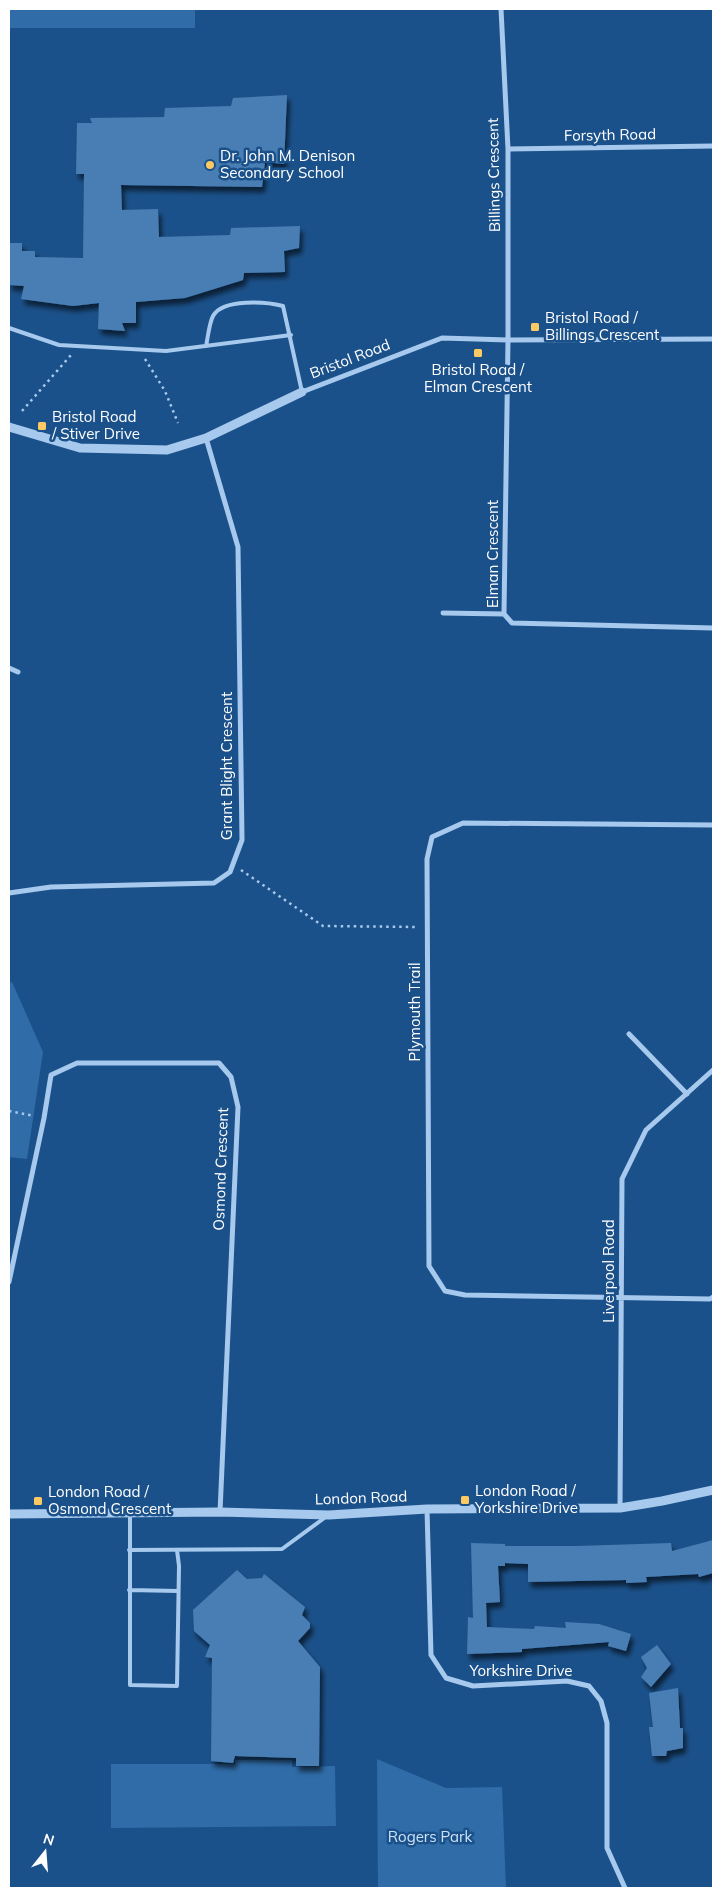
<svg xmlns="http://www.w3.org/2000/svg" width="722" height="1897" viewBox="0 0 722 1897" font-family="Mulish,sans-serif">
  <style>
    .green { fill: #2f6ca8 }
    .building { fill: #487eb4; filter: url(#shadow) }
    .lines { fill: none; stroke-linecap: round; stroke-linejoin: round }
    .path { stroke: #a6c9ed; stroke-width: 2.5; stroke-dasharray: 2.5 4; stroke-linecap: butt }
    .service { stroke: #a6c9ed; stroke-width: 4 }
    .minor { stroke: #a6c9ed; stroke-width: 5 }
    .tertiary { stroke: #a6c9ed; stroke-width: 9 }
    .poi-dot { fill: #fdc963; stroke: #1b518a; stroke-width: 2 }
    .labels { text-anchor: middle; stroke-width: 5; stroke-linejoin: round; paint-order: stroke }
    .street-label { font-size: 15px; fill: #fff; stroke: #1b518a }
    .poi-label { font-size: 15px; fill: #fff; stroke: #1b518a; text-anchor: start }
    .park-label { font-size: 15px; fill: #cce2f9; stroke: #1b518a }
  </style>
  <defs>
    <filter id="shadow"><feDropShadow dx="3" dy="5.5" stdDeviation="2.5" flood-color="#0009"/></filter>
  </defs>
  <rect width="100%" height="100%" fill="#1b518a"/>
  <path class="green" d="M9,9H195V28H9Z
    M12,982L43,1052L27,1159L9,1157V983Z
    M377,1759L446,1788L502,1787L506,1888H378Z
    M235,1760H292V1767L335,1766L336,1826L111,1828V1764H235Z"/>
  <path class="building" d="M287,95L284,164L265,162L262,187L121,185L122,210L158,209L159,237L230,235L231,228L300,226L299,248L284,251L285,272L244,273L243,280L185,298L136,302V323H122L125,331L98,329L99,303L73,306L21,299L24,286L9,285V243H22V251H35V257L83,258L84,174H76L77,123H92L90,118L164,117L165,108L231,106L233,98Z
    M713,1540V1573L699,1577L698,1574L646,1577L647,1582L626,1583V1580L528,1582V1564L505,1563V1566H498L500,1602L486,1603L487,1627L534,1629L535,1626L566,1628L565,1622L599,1624L631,1634L626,1651L608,1646L609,1642L522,1649V1652L467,1654L468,1617L473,1618L471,1543L505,1544V1546H577L671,1543L672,1551Z
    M237,1570L247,1579L262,1578L264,1574L305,1607L302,1615L310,1623V1628L298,1641L320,1667L319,1766H296V1758L235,1756L233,1763L211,1761L212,1658L205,1657L210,1645L194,1631L193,1610Z
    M657,1645L671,1664L651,1687L641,1677L647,1668L641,1657Z
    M678,1688L680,1728H683V1748L667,1751L666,1756H652L649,1727H653L649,1693Z"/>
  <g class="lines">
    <path class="path" d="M145,359L165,391L178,423
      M22,411L71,355
      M241,870L323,926L418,927
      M9,1111L34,1116"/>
    <path class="service" d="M9,328L59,345L166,351L291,335
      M206,346C208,337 209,324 213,316C223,298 267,302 283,306L302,392
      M130,1513V1685L177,1686L179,1566L177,1550
      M129,1550L282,1549L327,1516
      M129,1590L178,1591"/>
    <path class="minor" d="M501,9L508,149V340L504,614L512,623L713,628
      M508,149L713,146
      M302,392L442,338L508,340L713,339
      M443,613L504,614
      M9,668L18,672
      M713,825L463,823L432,837L427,859L429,1266L445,1291L465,1295L710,1299L713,1297
      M9,893L51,887L214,883L230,872L242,840L238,547L206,438
      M629,1034L687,1094
      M9,1282L44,1118L51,1075L77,1063H219L231,1077L238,1107L220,1512
      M620,1508L622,1179L646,1130L713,1070
      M427,1509L431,1655L446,1678L473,1686L567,1681L589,1686L601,1701L607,1723V1848L625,1888"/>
    <path class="tertiary" d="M9,427L80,448L167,450L206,438L302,392
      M9,1514L220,1512L329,1515L427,1509L620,1508L662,1501L713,1490"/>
  </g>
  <g class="poi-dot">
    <circle cx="210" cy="165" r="5"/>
    <rect x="530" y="322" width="10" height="10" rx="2.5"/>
    <rect x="473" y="348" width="10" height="10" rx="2.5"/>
    <rect x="37" y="421" width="10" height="10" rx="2.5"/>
    <rect x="460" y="1495" width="10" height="10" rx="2.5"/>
    <rect x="33" y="1496" width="10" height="10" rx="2.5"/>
  </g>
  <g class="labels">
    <g class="street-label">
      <text transform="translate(610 135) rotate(-1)" y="5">Forsyth Road</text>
      <text transform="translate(494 175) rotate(-91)" y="5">Billings Crescent</text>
      <text transform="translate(350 359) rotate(-21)" y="5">Bristol Road</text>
      <text transform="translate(493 554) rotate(-90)" y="5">Elman Crescent</text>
      <text transform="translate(227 766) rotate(-90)" y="5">Grant Blight Crescent</text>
      <text transform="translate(415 1012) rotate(-90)" y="5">Plymouth Trail</text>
      <text transform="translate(221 1169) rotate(-88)" y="5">Osmond Crescent</text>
      <text transform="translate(609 1271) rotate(-90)" y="5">Liverpool Road</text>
      <text transform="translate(361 1498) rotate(-2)" y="5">London Road</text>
      <text x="521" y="1676">Yorkshire Drive</text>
    </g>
    <g class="poi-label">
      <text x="220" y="161">Dr. John M. Denison<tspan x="220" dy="17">Secondary School</tspan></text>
      <text x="545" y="323">Bristol Road /<tspan x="545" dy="17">Billings Crescent</tspan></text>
      <text x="478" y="375" text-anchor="middle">Bristol Road /<tspan x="478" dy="17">Elman Crescent</tspan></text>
      <text x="52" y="422">Bristol Road<tspan x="52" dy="17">/ Stiver Drive</tspan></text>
      <text x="475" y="1496">London Road /<tspan x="475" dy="17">Yorkshire Drive</tspan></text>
      <text x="48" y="1497">London Road /<tspan x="48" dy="17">Osmond Crescent</tspan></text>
    </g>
    <g class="park-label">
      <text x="430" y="1842">Rogers Park</text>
    </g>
  </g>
  <rect width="722" height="1897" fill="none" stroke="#ffffff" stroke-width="20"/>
  <g transform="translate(45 1852) rotate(17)" stroke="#1b518a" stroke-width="4" paint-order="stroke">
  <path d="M0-4L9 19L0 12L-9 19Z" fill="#ffffff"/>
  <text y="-8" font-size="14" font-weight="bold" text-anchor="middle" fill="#ffffff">N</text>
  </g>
</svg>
